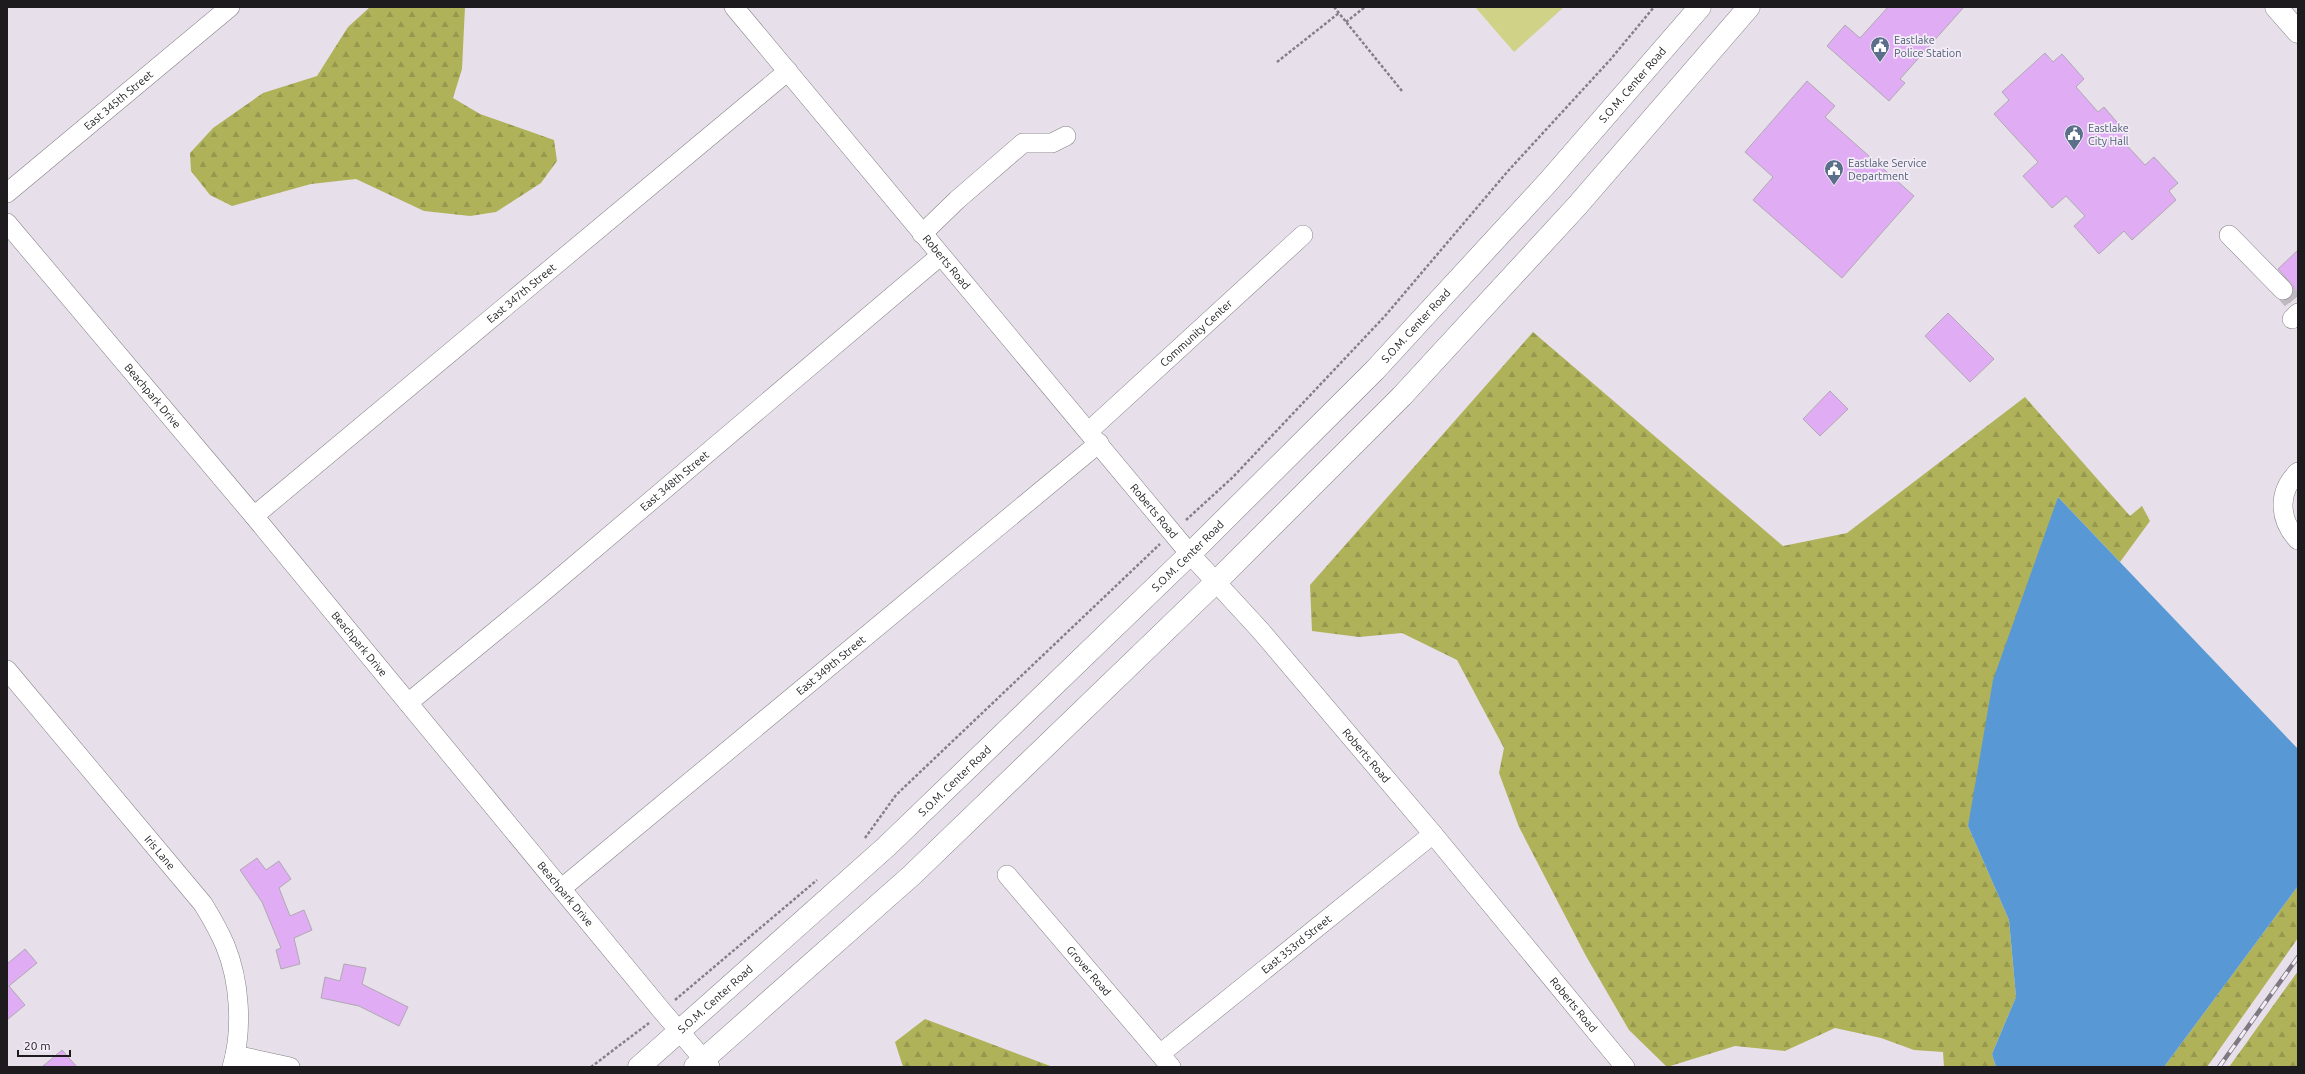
<svg xmlns="http://www.w3.org/2000/svg" width="2305" height="1074" viewBox="0 0 2305 1074" font-family="Ubuntu,sans-serif">
  <style>
    .forest { fill: url(#forest-firs) }
    .pitch { fill: #d0d288 }
    .water { fill: #5899d5 }
    .building { fill: #e0acf3; stroke: #afa9b1 }
    .lines { fill: none; stroke-linecap: round; stroke-linejoin: round }
    .minor-tunnel { stroke: #bfb9c1; stroke-width: 19; stroke-dasharray: 19 10; stroke-linecap: butt }
    .minor-casing { stroke: #857f87; stroke-width: 20 }
    .major-casing { stroke: #857f87; stroke-width: 23 }
    .path { stroke: #858087; stroke-width: 2.5; stroke-dasharray: 3 2; stroke-linecap: butt }
    .minor { stroke: #fff; stroke-width: 19 }
    .major { stroke: #fff; stroke-width: 22 }
    .rail-casing { stroke: #7e7980; stroke-width: 4.5 }
    .rail { stroke: #f4edf7; stroke-width: 3; stroke-dasharray: 9; stroke-linecap: butt }
    .labels { text-anchor: middle; stroke-width: 3.5; stroke-linejoin: round; paint-order: stroke }
    .service-label { font-size: 11px; fill: #4e5e75; stroke: #f4edf7; text-anchor: start }
    .street-label { font-size: 11px; fill: #1d1b1e; stroke: #f4edf7 }
  </style>
  <defs>
    <pattern id="forest-firs" width="22" height="20" patternUnits="userSpaceOnUse"><rect width="22" height="20" fill="#afb259"/><path d="M5 1l3.5 6h-7zM16 11l3.5 6h-7z" fill="#96984d"/></pattern>
  </defs>
  <rect width="100%" height="100%" fill="#e7e0ea"/>
  <path class="forest" d="M370,7H465L462,69L453,98L480,114L554,140L557,161L541,183L496,212L470,216L424,211L356,179L311,184L232,206L210,195L191,171L190,153L213,128L263,93L317,76L348,27Z
    M1533,332L1783,546L1847,533L2025,397L2130,516L2142,506L2150,521L2120,562L2058,497L1968,826L2009,920L2016,997L1992,1054L1996,1067H1944L1943,1052L1914,1050L1881,1038L1835,1028L1785,1051L1735,1046L1667,1067L1629,1030L1586,956L1519,827L1499,773L1504,748L1457,660L1402,633L1359,637L1312,631L1310,585Z
    M2298,886V938L2207,1067H2164Z
    M2298,971V1067H2229Z
    M925,1019L1053,1067H903L895,1042Z"/>
  <path class="pitch" d="M1475,7H1564L1514,52Z"/>
  <path class="water" d="M2058,497L2298,749V886L2164,1067H1996L1992,1054L2016,997L2009,920L1968,826L1993,680Z"/>
  <path class="building" d="M1888,7H1964L1900,79L1905,83L1889,101L1827,46L1845,25L1860,38Z
    M2045,53L2053,62L2062,54L2084,79L2076,87L2098,112L2104,107L2128,135L2122,140L2145,165L2154,157L2178,183L2169,191L2176,200L2132,240L2124,231L2099,254L2074,226L2085,216L2066,196L2052,208L2023,176L2038,162L1994,114L2009,100L2002,92Z
    M1807,81L1835,106L1825,117L1914,196L1842,278L1753,200L1773,177L1745,152Z
    M2298,250V295L2289,303L2287,300L2293,293L2294,287L2278,269Z
    M1948,313L1994,359L1970,382L1925,336Z
    M1830,391L1848,409L1820,436L1803,419Z
    M257,858L266,870L279,861L291,879L279,888L290,916L304,910L312,930L294,938L300,964L281,969L276,950L281,948L262,902L240,870Z
    M25,949L37,963L9,986L25,1005L7,1020V964Z
    M344,964L366,968L362,984L408,1007L399,1026L359,1006L321,998L325,977L340,981Z
    M62,1050L77,1067H42Z"/>
  <g class="lines">
    <path class="minor-tunnel" d="M2283,290L2292,300"/>
    <g class="minor-casing">
      <g id="minor">
        <path id="s1" d="M734,7L1190,554L1260,630L1433,834L1625,1067"/>
        <path id="s2" d="M7,193L230,7"/>
        <path id="s3" d="M7,223L254,516L662,1011L710,1067"/>
        <path d="M922,234L957,200L1023,143H1052L1066,136"/>
        <path d="M2229,235L2283,290"/>
        <path d="M2292,319L2298,313"/>
        <path id="s4" d="M1089,431L1303,235"/>
        <path d="M2298,472C2277,492 2279,520 2298,540"/>
        <path id="s5" d="M254,516L788,71"/>
        <path id="s6" d="M7,670L203,904C211,917 219,931 225,945C240,981 243,1030 232,1067"/>
        <path id="s7" d="M408,703L542,593L940,256"/>
        <path id="s8" d="M1007,875L1171,1067"/>
        <path id="s9" d="M562,888L1099,443"/>
        <path id="s10" d="M1160,1054L1433,834"/>
        <path d="M235,1055L290,1067"/>
      </g>
    </g>
    <g class="major-casing">
      <g id="major">
        <path d="M2276,7L2298,32"/>
        <path id="s11" d="M639,1067L886,847L1190,554L1375,370L1549,181L1700,7"/>
        <path d="M695,1067L912,875L1217,581L1402,396L1577,206L1749,7"/>
      </g>
    </g>
    <path class="path" d="M1334,7L1402,91
      M1346,22L1365,7
      M1277,62L1339,13
      M1186,520L1233,477L1385,316L1508,171L1610,60L1654,7
      M865,838L896,795L1160,544
      M675,1000L817,880
      M591,1067L649,1023"/>
    <use href="#minor" class="minor"/>
    <use href="#major" class="major"/>
    <g class="rail-casing">
      <path id="rail" d="M2219,1067L2298,957"/>
    </g>
    <use href="#rail" class="rail"/>
  </g>
  <defs>
    <g id="civic-pin" transform="scale(1)"><path d="M0 17L-7.5 6A9.5 9.5 0 1 1 7.5 6Z" fill="#5c6f8a" stroke="#f4edf7"/><path d="M-.6-6.5H3V-4.5H.6V-3L4-1V1h2V6H-6V1h2V-1L-.6-3ZM-1.2 2.5V6h2.4V2.5Z" fill="#fff"/></g>
  </defs>
  <g fill-rule="evenodd">
    <use href="#civic-pin" x="1880" y="46"/>
    <use href="#civic-pin" x="2074" y="134"/>
    <use href="#civic-pin" x="1834" y="169"/>
  </g>
  <g class="labels">
    <g class="service-label">
      <text x="1894" y="44">Eastlake<tspan x="1894" dy="13">Police Station</tspan></text>
      <text x="2088" y="132">Eastlake<tspan x="2088" dy="13">City Hall</tspan></text>
      <text x="1848" y="167">Eastlake Service<tspan x="1848" dy="13">Department</tspan></text>
    </g>
    <g class="street-label">
      <text dy="4" stroke="none"><textPath href="#s11" startOffset="1398">S.O.M. Center Road</textPath></text>
      <text dy="4" stroke="none"><textPath href="#s2" startOffset="145">East 345th Street</textPath></text>
      <text dy="4" stroke="none"><textPath href="#s1" startOffset="332">Roberts Road</textPath></text>
      <text dy="4" stroke="none"><textPath href="#s5" startOffset="348">East 347th Street</textPath></text>
      <text dy="4" stroke="none"><textPath href="#s11" startOffset="1074">S.O.M. Center Road</textPath></text>
      <text dy="4" stroke="none"><textPath href="#s4" startOffset="145">Community Center</textPath></text>
      <text dy="4" stroke="none"><textPath href="#s3" startOffset="226">Beachpark Drive</textPath></text>
      <text dy="4" stroke="none"><textPath href="#s7" startOffset="347">East 348th Street</textPath></text>
      <text dy="4" stroke="none"><textPath href="#s1" startOffset="656">Roberts Road</textPath></text>
      <text dy="4" stroke="none"><textPath href="#s11" startOffset="750">S.O.M. Center Road</textPath></text>
      <text dy="4" stroke="none"><textPath href="#s3" startOffset="549">Beachpark Drive</textPath></text>
      <text dy="4" stroke="none"><textPath href="#s9" startOffset="349">East 349th Street</textPath></text>
      <text dy="4" stroke="none"><textPath href="#s1" startOffset="980">Roberts Road</textPath></text>
      <text dy="4" stroke="none"><textPath href="#s11" startOffset="426">S.O.M. Center Road</textPath></text>
      <text dy="4" stroke="none"><textPath href="#s6" startOffset="238">Iris Lane</textPath></text>
      <text dy="4" stroke="none"><textPath href="#s3" startOffset="873">Beachpark Drive</textPath></text>
      <text dy="4" stroke="none"><textPath href="#s10" startOffset="175">East 353rd Street</textPath></text>
      <text dy="4" stroke="none"><textPath href="#s8" startOffset="126">Grover Road</textPath></text>
      <text dy="4" stroke="none"><textPath href="#s11" startOffset="102">S.O.M. Center Road</textPath></text>
      <text dy="4" stroke="none"><textPath href="#s1" startOffset="1304">Roberts Road</textPath></text>
    </g>
  </g>
  <rect width="2305" height="1074" fill="none" stroke="#1d1b1e" stroke-width="16"/>
  <path d="M18 1050v6h52v-6" fill="none" stroke="#1d1b1e" stroke-width="2"/>
  <text x="24" y="1050" font-size="12" fill="#1d1b1e" stroke="#f4edf7" stroke-width="3" paint-order="stroke">20 m</text>
</svg>
